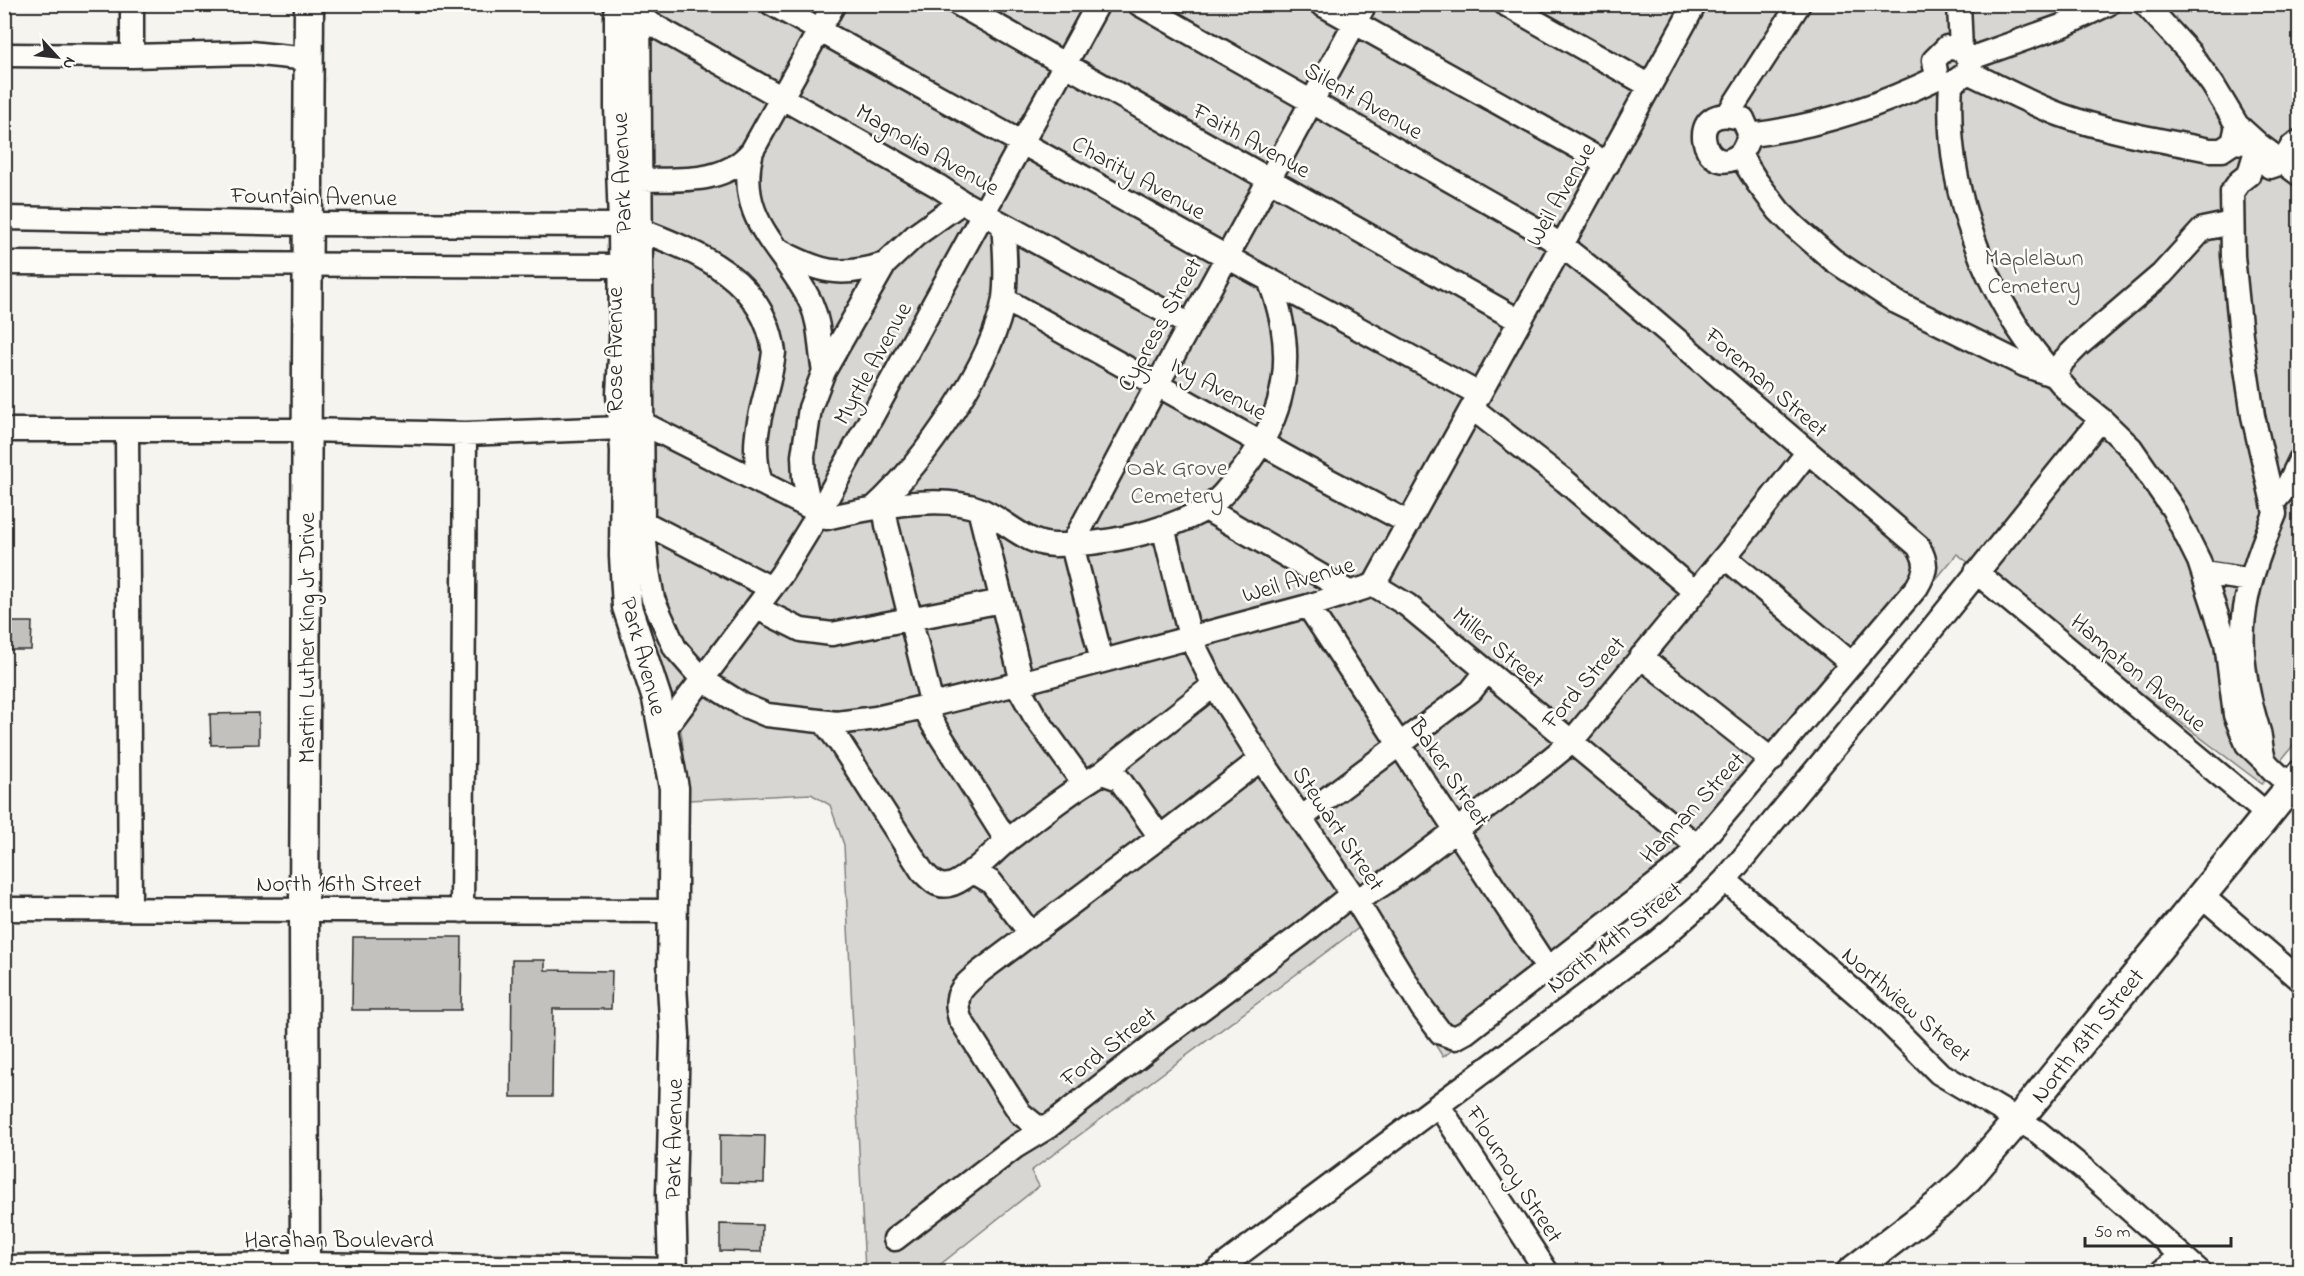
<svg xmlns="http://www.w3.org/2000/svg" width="2304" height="1276" viewBox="0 0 2304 1276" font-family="'Indie Flower',sans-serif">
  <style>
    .green { fill: #d7d6d2; stroke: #81807e; stroke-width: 1.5 }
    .building { fill: #c2c1be; stroke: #2b2b2b; stroke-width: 1.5 }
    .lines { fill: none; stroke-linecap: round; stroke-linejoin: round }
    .minor-casing { stroke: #2b2b2b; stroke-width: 27 }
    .major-casing { stroke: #2b2b2b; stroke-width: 33 }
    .minor { stroke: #fdfcf7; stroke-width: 22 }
    .major { stroke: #fdfcf7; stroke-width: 28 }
    .labels { text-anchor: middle; stroke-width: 5; stroke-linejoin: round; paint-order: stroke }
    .street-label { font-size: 24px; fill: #2b2b2b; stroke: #fdfcf7 }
    .park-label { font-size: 24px; fill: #565655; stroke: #fdfcf7 }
  </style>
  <rect width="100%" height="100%" fill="#f5f4ef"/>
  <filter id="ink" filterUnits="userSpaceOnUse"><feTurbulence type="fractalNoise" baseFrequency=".0167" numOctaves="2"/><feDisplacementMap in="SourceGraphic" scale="12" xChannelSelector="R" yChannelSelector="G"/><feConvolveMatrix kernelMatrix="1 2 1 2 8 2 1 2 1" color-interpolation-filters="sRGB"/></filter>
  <g filter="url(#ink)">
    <path class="green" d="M628,5H2299V738L2262,784L1957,554L1691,873L1443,1057L1360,927L1031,1171L1039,1186L932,1271H865L844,845L830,805L811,794L688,800L682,737L674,699L653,646L635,559Z"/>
    <path class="building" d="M4,622H32L31,650H4Z
      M259,713V744L211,745L210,714Z
      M353,937H462L461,1010H352Z
      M512,960H545V970L612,971L611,1009H553L552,1097H511Z
      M720,1135L765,1136L764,1183L720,1182Z
      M720,1224L762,1225L761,1252L720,1251Z"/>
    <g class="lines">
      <g class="minor-casing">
        <path id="minor" d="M639,4L643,522L648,571L653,599L675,648L703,680L743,705L767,715L837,723L876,718L932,705L1017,684L1308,606L1374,585L1695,4
          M772,4L1227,257L1479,394
          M958,4L1520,321
          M1139,4L1529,225L1561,245L1621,292L1918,546C1928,563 1927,570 1917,587L1681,865L1466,1032L1455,1038L1441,1033L1422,1008L1356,900L1261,759L1214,685L1190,637L1163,527
          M1321,4L1608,164
          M1505,4L1650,86
          M1959,4L1961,50L1969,59L1968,72L1951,84C1944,189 1985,298 2055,376L2063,361L2079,345L2162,274L2203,229L2232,223
          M2145,4L2189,52L2213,85L2237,125L2234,139
          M639,17L938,186L962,202L1190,325
          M4,55L132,56L250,53L309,59
          M132,56V4
          M1969,59L2064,25L2108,4
          M1968,72C1999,87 2029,103 2061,115C2109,132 2160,140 2210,150H2222L2234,142L2258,144L2300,175
          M1937,78L1934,60L1947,47L1961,50
          M1728,114L1799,4
          M2237,125L2258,144L2249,174L2240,181L2232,192L2233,256L2241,335L2253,416L2273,503
          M1750,135L1743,119C1681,98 1703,183 1739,155C1744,151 1747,141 1750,135C1817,127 1877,107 1937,78
          M752,151C734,221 785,248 811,303C821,325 819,348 824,371
          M1740,155L1757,182L1779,211L1795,227L1833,260L1896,302L2024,365L2055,376L2072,396L2101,419L2131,448L2173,509L2199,561L2226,643L2235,715L2247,744L2265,761
          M2270,167L2282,163L2292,146L2300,141
          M640,180C680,179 724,185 752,151L834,4
          M962,202L916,235L885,264L824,371L810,408L803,456L804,478L809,503L813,509L826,518C866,509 940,493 979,509C1005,519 1025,545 1055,545C1104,545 1161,533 1204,510C1219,501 1231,485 1242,471C1289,412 1297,350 1269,280
          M4,218L308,224L623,225
          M640,230C701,253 764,280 774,352C769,399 746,433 761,483
          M778,250C819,272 839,278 885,264
          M4,263L623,266
          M1004,299L1304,467L1409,523
          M1472,408L1565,481L1695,592
          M642,423L813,509
          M4,430H307L465,434L622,428
          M127,430L130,909
          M2300,460L2288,485L2273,503L2275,514C2240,598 2231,644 2259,732C2261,740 2261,750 2264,759C2268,768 2291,785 2300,794
          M884,506L887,525L932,705
          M875,507C923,464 994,361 1004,298C1007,274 1005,248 1003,224
          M979,509L1022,682
          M1206,509L1349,592
          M643,522L771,588
          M1072,545L1157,385L1365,4
          M1072,545L1102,661
          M1725,557L1852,664
          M1976,572L2267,814
          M2203,573L2251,580
          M1374,585L1407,605L1697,846
          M1308,606L1547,968
          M757,608L801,630L832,634L1002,601
          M1641,657L1772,760
          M1017,684L1034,715L1084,784
          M924,707L933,724L1007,841
          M824,722L840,743L922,871C930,879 937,888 949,885C966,882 993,852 1008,840C1038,817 1069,792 1102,773L1214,685
          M664,730L781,575L819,513L1098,4
          M1102,773L1119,779L1160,837
          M1301,818L1471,691L1486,672
          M972,871L991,882L1031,934
          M1725,880L1879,1013L1939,1073L2038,1132L2086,1171L2200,1272
          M2201,895L2300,980
          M1356,900C1393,881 1424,853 1458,829C1496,801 1535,773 1571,742L1750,526L1807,453
          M4,909L674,911
          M462,911L465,434
          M1439,1106L1547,1272
          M1048,1127L1036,1126L1020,1113L960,1019C952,993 963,987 981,971L1160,837L1261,759
          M895,1239L1015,1147L1048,1127L1161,1039L1301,935L1352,894
          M4,1267L305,1264L673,1270
          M1215,1272L1658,941L1704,901L1725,880L1919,645L2101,419
          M2161,1272L2182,1256"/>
      </g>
      <g class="major-casing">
        <path id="major" d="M619,4V107L623,225L624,339L621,394L625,451L624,556L627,607L657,699L674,788L672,985L675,1036L671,1195L673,1272
          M305,1272L304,910L309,4
          M1851,1272L1937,1206L1968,1178L2017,1121L2300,775"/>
      </g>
      <use href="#minor" class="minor"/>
      <use href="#major" class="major"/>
    </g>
  </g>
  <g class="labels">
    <g class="street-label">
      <text transform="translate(1364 100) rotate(30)" y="8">Silent Avenue</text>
      <text transform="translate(1252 140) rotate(29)" y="8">Faith Avenue</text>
      <text transform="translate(928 149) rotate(30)" y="8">Magnolia Avenue</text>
      <text transform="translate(621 173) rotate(-92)" y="8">Park Avenue</text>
      <text transform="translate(1139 177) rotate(29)" y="8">Charity Avenue</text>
      <text transform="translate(1560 194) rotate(-60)" y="8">Weil Avenue</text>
      <text transform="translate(314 196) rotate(1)" y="8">Fountain Avenue</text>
      <text transform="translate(1159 324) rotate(-61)" y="8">Cypress Street</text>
      <text transform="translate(614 350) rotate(-90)" y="8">Rose Avenue</text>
      <text transform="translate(872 363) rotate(-61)" y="8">Myrtle Avenue</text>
      <text transform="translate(1767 382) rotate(41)" y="8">Foreman Street</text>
      <text transform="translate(1219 388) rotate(29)" y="8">Ivy Avenue</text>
      <text transform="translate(1298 579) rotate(-16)" y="8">Weil Avenue</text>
      <text transform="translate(306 638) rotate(-90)" y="8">Martin Luther King Jr Drive</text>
      <text transform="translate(1499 647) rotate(40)" y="8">Miller Street</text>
      <text transform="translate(644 656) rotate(75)" y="8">Park Avenue</text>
      <text transform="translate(2139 672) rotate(40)" y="8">Hampton Avenue</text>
      <text transform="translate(1583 682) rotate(-49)" y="8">Ford Street</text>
      <text transform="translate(1450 772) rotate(56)" y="8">Baker Street</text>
      <text transform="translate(1692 807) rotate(-47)" y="8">Hannan Street</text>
      <text transform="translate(1339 828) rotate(56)" y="8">Stewart Street</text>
      <text x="339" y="891">North 16th Street</text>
      <text transform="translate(1614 937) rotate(-38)" y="8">North 14th Street</text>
      <text transform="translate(1907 1004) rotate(41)" y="8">Northview Street</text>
      <text transform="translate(2087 1035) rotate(-51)" y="8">North 13th Street</text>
      <text transform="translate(1108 1046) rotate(-38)" y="8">Ford Street</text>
      <text transform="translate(673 1139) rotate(-89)" y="8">Park Avenue</text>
      <text transform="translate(1515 1174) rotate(57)" y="8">Flournoy Street</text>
      <text x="339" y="1247">Harahan Boulevard</text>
    </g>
    <g class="park-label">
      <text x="2034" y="265">Maplelawn<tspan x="2034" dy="28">Cemetery</tspan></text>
      <text x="1177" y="475">Oak Grove<tspan x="1177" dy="28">Cemetery</tspan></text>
    </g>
  </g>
  <rect width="2304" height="1276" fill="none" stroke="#fdfcf7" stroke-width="24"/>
  <rect x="12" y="12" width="2280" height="1252" fill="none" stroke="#2b2b2b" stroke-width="2" filter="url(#ink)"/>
  <g transform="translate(57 57) rotate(117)" stroke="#fdfcf7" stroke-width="4.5" paint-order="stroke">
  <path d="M0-4.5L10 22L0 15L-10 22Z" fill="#2b2b2b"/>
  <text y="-9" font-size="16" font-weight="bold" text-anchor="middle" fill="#2b2b2b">N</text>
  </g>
  <path d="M2085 1237v9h146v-9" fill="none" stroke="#2b2b2b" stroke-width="3"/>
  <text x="2094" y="1237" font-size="18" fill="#2b2b2b" stroke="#fdfcf7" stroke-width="4.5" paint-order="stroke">50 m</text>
</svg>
